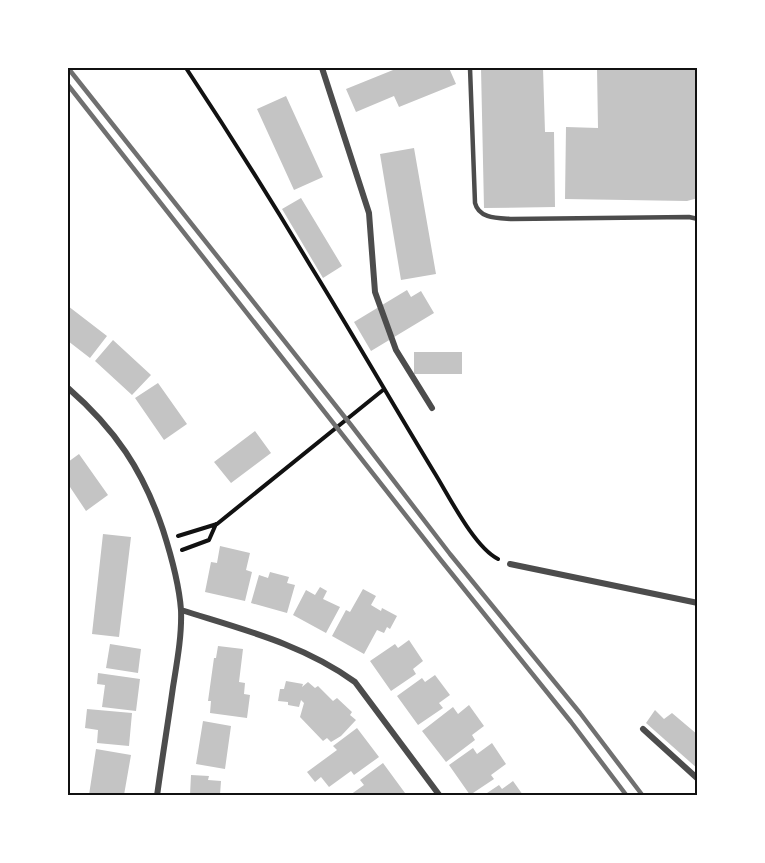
<svg xmlns="http://www.w3.org/2000/svg" width="765" height="863" viewBox="0 0 765 863" font-family="Manrope,sans-serif">
  <style>
    .building { fill: #c4c4c4 }
    .lines { fill: none; stroke-linecap: round; stroke-linejoin: round }
    .path { stroke: #111; stroke-width: 4 }
    .service { stroke: #4c4c4c; stroke-width: 4.5 }
    .minor { stroke: #4c4c4c; stroke-width: 6 }
    .rail { stroke: #707070; stroke-width: 4.5 }
    .neatline { fill: none; stroke: #111; stroke-width: 2 }
  </style>
  <rect width="100%" height="100%" fill="#fff"/>
  <path class="building" d="M398,68H449L456,84L399,107L394,96L356,112L346,89Z
    M481,68H543L545,132H554L555,207L484,208Z
    M597,68H698V198L687,201L565,199L566,127L598,128Z
    M286,96L323,177L294,190L257,109Z
    M414,148L436,274L401,280L380,154Z
    M301,198L342,266L323,278L282,209Z
    M407,290L411,297L421,291L434,313L371,351L354,322Z
    M68,306L107,336L90,358L68,341Z
    M113,340L151,375L132,395L95,361Z
    M414,352H462V374H414Z
    M158,383L187,424L164,440L135,398Z
    M255,431L271,453L231,483L214,462Z
    M79,454L108,495L86,511L68,484V462Z
    M103,534L131,537L119,637L92,634Z
    M220,546L250,553L246,570L252,572L245,601L205,592L211,562L217,563Z
    M270,572L289,577L287,583L295,585L287,613L251,603L259,575L268,578Z
    M320,587L327,591L323,599L340,607L326,633L293,615L306,590L315,595Z
    M363,589L376,596L371,605L381,611L382,608L397,616L390,629L387,627L384,633L377,630L364,654L332,636L346,610L350,612Z
    M409,640L423,661L413,669L416,674L391,691L370,661L395,644L398,648Z
    M110,644L141,649L138,673L106,668Z
    M218,646L243,649L239,682L245,683L244,694L250,695L247,718L210,713L211,701H208L214,658H216Z
    M98,673L140,679L136,711L102,707L105,685L97,684Z
    M435,675L450,695L439,703L443,708L418,725L397,696L422,678L425,682Z
    M286,681L303,684L302,687L308,682L315,688L318,686L333,701L337,698L352,712L350,715L356,720L341,736L331,742L327,738L323,741L300,717L304,703L301,700L299,707L288,705V702L278,701L280,689H284Z
    M469,705L484,726L472,735L475,740L446,762L422,731L453,707L458,714Z
    M87,709L132,713L129,746L97,743L98,730L85,728Z
    M655,710L664,719L672,713L698,735V769L646,723Z
    M203,721L231,726L225,769L196,764Z
    M357,728L379,757L354,775L351,771L329,787L321,777L315,782L307,772L337,750L333,746Z
    M492,743L506,764L491,775L494,779L470,795L449,765L473,748L477,754Z
    M96,749L131,755L124,795H89Z
    M383,763L405,793L402,795H350L364,785L360,780Z
    M191,775L209,776L208,780L221,781L220,795H190Z
    M513,781L523,795H484L499,785L502,789Z"/>
  <g class="lines">
    <path class="path" d="M186,68C229,133 270,198 310,265C352,333 392,403 434,472C449,496 474,547 498,559
      M178,536L217,524L383,390
      M182,550L209,540L216,524"/>
    <path class="service" d="M470,68L475,203C479,219 498,218 512,219L689,217L698,219"/>
    <path class="minor" d="M322,68L369,213L375,292L396,350L432,408
      M68,388C115,429 143,470 163,530C171,555 179,583 181,610C182,635 177,662 173,687C168,723 162,759 157,796
      M510,564L698,603
      M181,610C241,629 303,644 355,682L440,796
      M643,729L698,779"/>
    <path class="rail" d="M68,68L351,425L450,554L580,713L643,796
      M68,85L440,559L571,722L627,796"/>
  </g>
  <rect width="765" height="863" fill="none" stroke="#ffffff" stroke-width="138"/>
  <rect x="69" y="69" width="627" height="725" class="neatline"/>
</svg>
